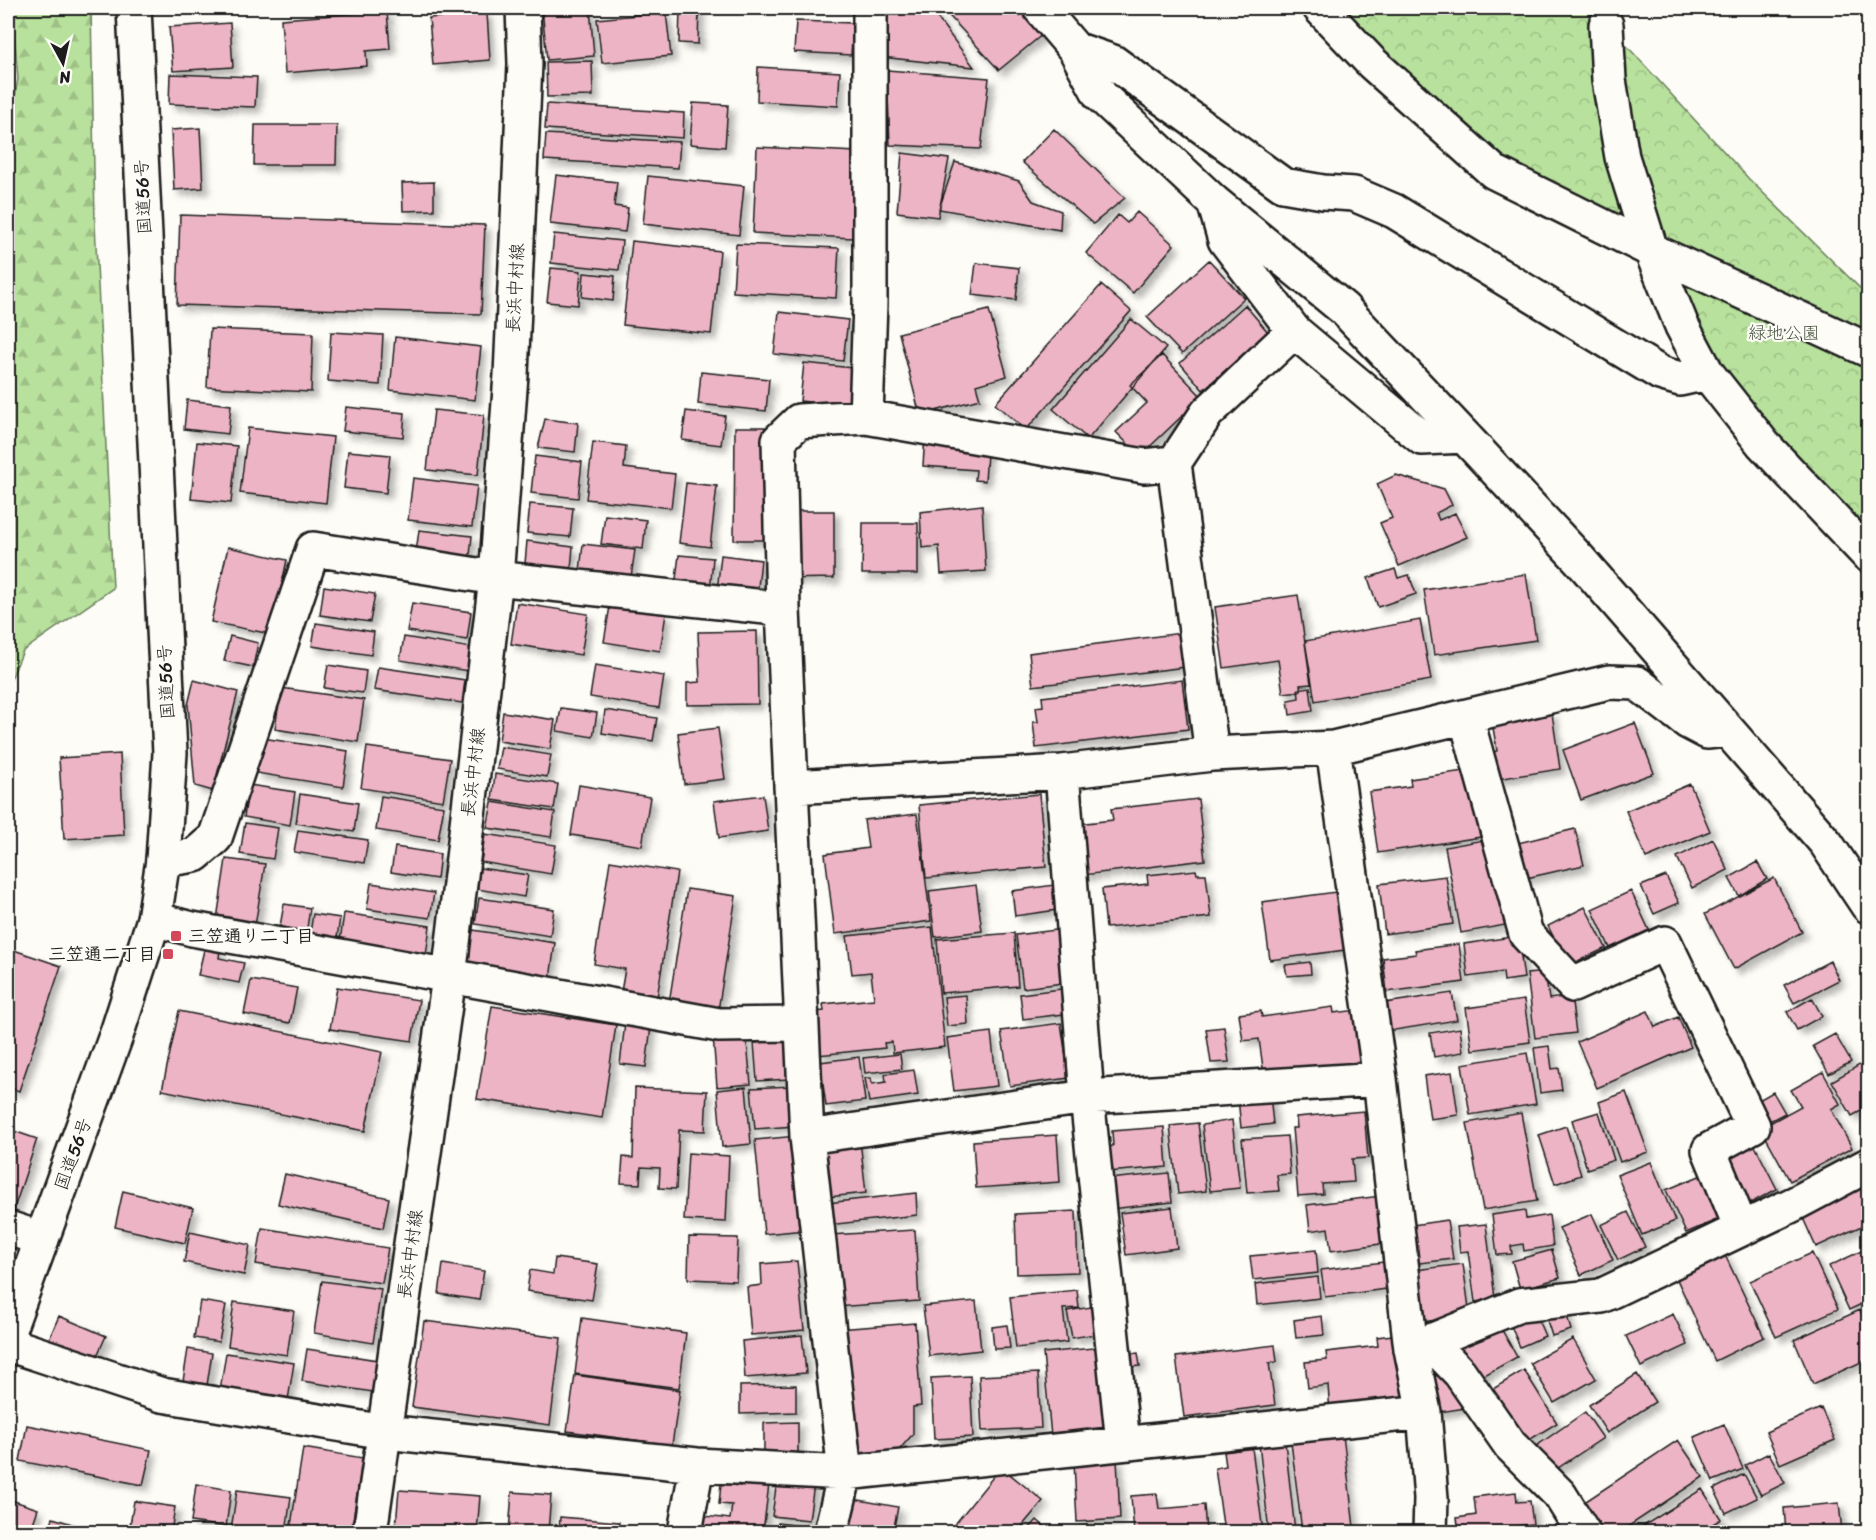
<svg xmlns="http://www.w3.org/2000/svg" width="1876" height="1540" viewBox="0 0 1876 1540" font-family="Sriracha,'Klee One',sans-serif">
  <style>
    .forest { fill: url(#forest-firs); stroke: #6a7e5c; stroke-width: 1.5 }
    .park { fill: url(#park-crowns); stroke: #6a7e5c; stroke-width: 1.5 }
    .building { fill: #edb4c6; stroke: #1c1c1c; stroke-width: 1.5; filter: url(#shadow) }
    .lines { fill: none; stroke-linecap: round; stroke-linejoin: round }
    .minor-casing { stroke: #1c1c1c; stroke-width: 38 }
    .major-casing { stroke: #1c1c1c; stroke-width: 38 }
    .highway-casing { stroke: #1c1c1c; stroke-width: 38 }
    .minor { stroke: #fdfcf7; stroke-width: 33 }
    .major { stroke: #fdfcf7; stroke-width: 33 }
    .highway { stroke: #fdfcf7; stroke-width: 33 }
    .poi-dot { fill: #d1495b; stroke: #fdfcf7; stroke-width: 2 }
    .labels { text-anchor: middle; stroke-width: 4.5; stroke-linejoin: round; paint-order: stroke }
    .street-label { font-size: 18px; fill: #1c1c1c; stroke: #fdfcf7 }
    .park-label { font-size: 18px; fill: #4b5743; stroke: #fdfcf7 }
    .poi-label { font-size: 18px; font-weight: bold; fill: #1c1c1c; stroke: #fdfcf7; text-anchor: start }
  </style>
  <defs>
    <pattern id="forest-firs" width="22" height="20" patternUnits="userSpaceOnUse" patternTransform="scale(1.5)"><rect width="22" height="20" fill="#b8e19d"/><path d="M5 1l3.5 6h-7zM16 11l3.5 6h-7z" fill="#9ec087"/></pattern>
    <pattern id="park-crowns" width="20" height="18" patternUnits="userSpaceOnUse" patternTransform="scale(1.5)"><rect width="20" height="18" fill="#b8e19d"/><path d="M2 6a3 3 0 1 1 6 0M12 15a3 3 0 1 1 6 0" fill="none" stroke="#9ec087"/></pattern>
    <filter id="shadow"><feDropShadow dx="5.5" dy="5.5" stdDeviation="3" flood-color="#0004"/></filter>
  </defs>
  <rect width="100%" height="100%" fill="#fdfcf7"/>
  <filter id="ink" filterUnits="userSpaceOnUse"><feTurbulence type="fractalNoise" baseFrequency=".0167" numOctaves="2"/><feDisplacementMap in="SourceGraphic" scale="12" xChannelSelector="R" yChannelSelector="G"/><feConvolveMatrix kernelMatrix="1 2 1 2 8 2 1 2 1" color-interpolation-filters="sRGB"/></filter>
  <g filter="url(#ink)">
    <path class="forest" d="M12,8H91L95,224L113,588L23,651L8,686V133L18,79Z"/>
    <path class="park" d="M1320,8H1592L1749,179L1868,296V535L1763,444L1651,250L1494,172Z"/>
    <path class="building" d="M542,8H590L594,56L547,60Z
      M680,8H699L698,44L679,43Z
      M885,8H930L974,67L881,57Z
      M942,8H1019L1043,34L999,70Z
      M387,11L390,49L366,51L367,66L285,73L281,19Z
      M666,12L671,56L602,63L597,19Z
      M487,13L490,60L433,65L429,18Z
      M796,21L853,23L851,55L794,52Z
      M230,23L233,67L173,71L169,27Z
      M592,61L593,96L547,97L546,62Z
      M758,67L840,72L838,106L757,101Z
      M887,70L989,78L981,149L890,145Z
      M170,74L257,77L255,107L169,104Z
      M693,103L728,105L725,147L690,144Z
      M547,104L684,113L683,138L545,129Z
      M255,125H337L336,165H254Z
      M200,128L203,188L174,190L171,130Z
      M1054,129L1125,198L1093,224L1022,162Z
      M546,134L680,142L678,168L544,160Z
      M757,147L857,152L853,238L753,233Z
      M902,153L949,159L938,217L897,212Z
      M955,162L1019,181L1033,201L1061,211L1060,230L939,209Z
      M556,175L617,182L614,206L628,208L625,232L550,224Z
      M648,176L744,186L739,235L643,224Z
      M434,182V210L403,211L402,183Z
      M1137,212L1174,245L1133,293L1086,253L1118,215L1127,223Z
      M180,215L485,225L481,314L177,305Z
      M554,234L622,241L619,270L551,263Z
      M632,241L720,251L711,334L623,325Z
      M736,244L839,248L836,298L733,292Z
      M1209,260L1244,298L1182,354L1147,317Z
      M976,263L1019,268L1016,300L972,295Z
      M551,268L581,271L578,305L547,302Z
      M584,273L615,276L613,301L582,297Z
      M1101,285L1131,311L1026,430L995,404Z
      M1245,305L1268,332L1203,390L1180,363Z
      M989,310L1007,376L976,385L980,399L920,415L899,333Z
      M779,312L848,320L843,361L774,354Z
      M1131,319L1166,348L1088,439L1053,409Z
      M210,329L313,333L311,392L207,387Z
      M331,332L383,335L380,385L328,381Z
      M395,337L481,347L475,400L390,390Z
      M1162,355L1202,397L1140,456L1116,432L1147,403L1130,385Z
      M804,363L853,368L848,406L800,401Z
      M701,372L769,379L766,411L698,404Z
      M187,400L231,405L228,434L184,429Z
      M346,407L405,413L403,437L343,431Z
      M434,410L484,415L478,475L427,470Z
      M686,411L725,416L721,445L682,440Z
      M545,419L578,423L575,452L538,448Z
      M735,427H765V540H734Z
      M248,428L333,437L326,503L240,493Z
      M925,435L988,440L985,481L975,480L976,470L923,466Z
      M197,442L237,446L231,503L191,499Z
      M593,442L626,446L624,468L675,474L671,508L586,499Z
      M348,451L390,455L386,493L344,488Z
      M535,456L582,462L578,498L531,493Z
      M1396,475L1444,489L1452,505L1436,513L1439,520L1455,513L1467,537L1399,566L1380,523L1392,518L1377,484Z
      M413,478L477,486L472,527L408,520Z
      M686,483L717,486L710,547L679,543Z
      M530,504L573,508L570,537L527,533Z
      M982,505L986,571L941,574L939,546L922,548L920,512Z
      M778,511H834V578L779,579Z
      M605,515L646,520L643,549L601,544Z
      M863,523H918V574H862Z
      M419,530L472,536L469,565L415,560Z
      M527,541L573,547L570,580L524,575Z
      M583,544L635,550L631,577L580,571Z
      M228,547L287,560L271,634L211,622Z
      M679,555L713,558L710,591L675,587Z
      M721,555L761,560L757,596L717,591Z
      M1395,569L1398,578L1409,575L1416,594L1378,607L1368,578Z
      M1526,574L1536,640L1434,655L1424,590Z
      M324,586L375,594L370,622L320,615Z
      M1298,595L1311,684L1300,685L1301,691L1283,693L1278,660L1224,668L1215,607Z
      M412,603L471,612L467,640L407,631Z
      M517,603L588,614L581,655L511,644Z
      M610,606L666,614L660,651L604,642Z
      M1420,620L1431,680L1315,701L1305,641Z
      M316,623L374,632L371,655L312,646Z
      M757,631L758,704L687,705V683L700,682L698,632Z
      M1181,633L1185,667L1033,686L1029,653Z
      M230,636L258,643L253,667L224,661Z
      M404,637L472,648L468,671L400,660Z
      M328,665L366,671L363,693L324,688Z
      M595,665L664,676L659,708L590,697Z
      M378,667L465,680L462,703L374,690Z
      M194,680L238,692L213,791L195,786L188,705Z
      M1182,680L1188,729L1036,748L1033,722H1038L1036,707L1043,706L1042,697Z
      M1310,687L1313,711L1290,715L1288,700L1299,698L1298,689Z
      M281,688L364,700L358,742L275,729Z
      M561,708L597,713L593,737L557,731Z
      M605,710L657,718L653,741L602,733Z
      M503,712L555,720L550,749L499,741Z
      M1552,713L1560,769L1491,780L1487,753L1497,751L1492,722Z
      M1635,723L1654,773L1581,800L1563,750Z
      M718,728L725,779L684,784L678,733Z
      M262,738L348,751L343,787L256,773Z
      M367,747L450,759L443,801L361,788Z
      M501,747L551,755L547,777L497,769Z
      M120,754L124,835L64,839L59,758Z
      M1477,769L1487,836L1378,853L1369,792L1411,786L1410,779Z
      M495,774L558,784L554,809L492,800Z
      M1690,784L1710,831L1646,858L1626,811Z
      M249,785L295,792L290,825L244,817Z
      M579,785L650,797L642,846L571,835Z
      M300,794L358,803L354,832L296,823Z
      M1039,794L1046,867L926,878L919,805Z
      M763,795L768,831L719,838L714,801Z
      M381,796L444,806L438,840L376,830Z
      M1198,799L1205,860L1083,875L1077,824L1113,820L1111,809Z
      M492,802L555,812L551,837L487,828Z
      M917,814L931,921L835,934L825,854L868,848L864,820Z
      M245,823L278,828L273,859L240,854Z
      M1575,829L1584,865L1522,879L1514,844Z
      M298,830L368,840L364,863L294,852Z
      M485,834L556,845L551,874L481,862Z
      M1494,838L1522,922L1461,933L1445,847Z
      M1713,839L1728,870L1692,888L1677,857Z
      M395,847L440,854L437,879L391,872Z
      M226,859L265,864L254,932L216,926Z
      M610,861L677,872L657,998L621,992L625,969L594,964Z
      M1757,862L1767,879L1739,896L1729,878Z
      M480,868L528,875L524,897L477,889Z
      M1196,870L1197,874H1206L1211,917L1106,928L1102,889L1148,884L1147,875Z
      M1446,876L1453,924L1385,934L1379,884Z
      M1666,876L1679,903L1654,914L1641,886Z
      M1774,878L1802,932L1734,969L1705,914Z
      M371,883L434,893L430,918L367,909Z
      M976,885L982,931L935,937L929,891Z
      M1054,885L1057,910L1015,916L1012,891Z
      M687,889L736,896L718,1011L669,1003Z
      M1631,891L1649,930L1610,948L1592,909Z
      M1336,892L1339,910L1347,909L1351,933L1343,934L1345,950L1270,960L1262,902Z
      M479,898L554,909L550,936L475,924Z
      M284,904L310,908L305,941L278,937Z
      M1585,907L1606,948L1568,966L1548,926Z
      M344,913L430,926L425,963L339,949Z
      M313,914L340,918L335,951L308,947Z
      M932,927L945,1047L893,1053L892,1042L884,1043L885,1048L818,1055L813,1012L824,1011L823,1004L874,999L871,972L852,974L847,936Z
      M1064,929L1071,982L1023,988L1016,935Z
      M473,930L555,943L549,986L466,973Z
      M1014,933L1018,986L941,993L937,939Z
      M1518,936L1524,978L1504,981L1503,972L1468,977L1464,944Z
      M1459,944L1464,982L1387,992L1383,958L1416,954L1415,950Z
      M205,946L220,950L219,958L244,963L239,983L198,975Z
      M8,948L61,966L19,1091L8,1087Z
      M1830,961L1839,980L1794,1003L1784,985Z
      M1310,962L1311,974L1287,976L1285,965Z
      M1545,972L1549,999L1571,996L1576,1033L1535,1038L1527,974Z
      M251,980L297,988L290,1023L244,1014Z
      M337,987L419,1000L412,1041L330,1029Z
      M1069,988L1072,1013L1023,1019L1020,994Z
      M1452,993L1457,1020L1389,1031L1385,1003Z
      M966,995L968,1024L947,1026L944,997Z
      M1812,998L1822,1016L1797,1030L1787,1012Z
      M1524,1000L1530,1042L1472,1050L1466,1008Z
      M492,1006L616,1025L602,1118L477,1099Z
      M1333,1007L1334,1013L1358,1010L1365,1061L1264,1075L1259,1039L1243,1041L1239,1014L1261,1011L1262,1017Z
      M179,1011L382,1052L365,1131L162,1090Z
      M1648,1011L1655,1027L1678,1017L1691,1047L1597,1088L1577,1042Z
      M626,1015L652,1018L646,1067L620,1064Z
      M1061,1023L1069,1078L1010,1086L1001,1031Z
      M1224,1027L1229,1062L1211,1063L1206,1029Z
      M1460,1028L1463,1052L1434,1057L1430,1033Z
      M991,1032L997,1086L954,1091L947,1038Z
      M746,1033L751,1084L717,1087L713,1035Z
      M1835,1034L1851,1062L1829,1074L1813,1046Z
      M785,1041L789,1079L757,1081L754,1043Z
      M1549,1046L1552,1069L1559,1068L1562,1090L1540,1093L1534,1048Z
      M1527,1053L1536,1104L1470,1115L1462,1064Z
      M900,1054L902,1069L865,1073L863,1058Z
      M859,1057L865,1101L826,1106L820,1062Z
      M1868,1060V1107L1852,1116L1832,1081Z
      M914,1070L918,1095L869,1102L865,1078H871L872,1084L886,1082L885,1074Z
      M1452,1072L1458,1115L1430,1119L1424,1076Z
      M1823,1072L1840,1104L1831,1109L1852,1148L1790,1181L1761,1128L1801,1106L1791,1090Z
      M791,1086L794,1126L755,1129L751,1088Z
      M746,1087L751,1144L722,1147L717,1090Z
      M635,1088L707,1091L705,1131L679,1130L676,1189L659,1188L660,1168L641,1167L640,1184L621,1183L623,1157L633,1158Z
      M1626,1092L1648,1152L1620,1162L1599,1102Z
      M1773,1092L1785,1113L1762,1125L1750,1105Z
      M1270,1095L1273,1124L1241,1128L1238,1098Z
      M1364,1111L1368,1158L1352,1159L1354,1182L1322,1184L1323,1194L1298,1196L1292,1128H1297L1296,1117Z
      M1599,1112L1614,1160L1587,1169L1572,1120Z
      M1521,1113L1537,1201L1483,1210L1467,1123Z
      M1232,1120L1240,1188L1210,1191L1202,1125Z
      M1198,1123L1206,1191L1178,1194L1170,1126Z
      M1566,1126L1581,1175L1555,1184L1539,1135Z
      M1164,1127L1167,1167L1107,1172L1104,1148L1113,1146L1112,1131Z
      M8,1129L37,1139L11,1218L8,1216Z
      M1057,1135L1060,1182L976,1188L973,1141Z
      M797,1136L805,1230L764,1234L755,1140Z
      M1287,1136L1290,1174L1277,1175L1279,1191L1247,1193L1242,1139Z
      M860,1140L866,1193L828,1197L823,1144Z
      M1754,1144L1777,1189L1741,1208L1718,1163Z
      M688,1153L729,1156L726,1222L684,1220Z
      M1651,1162L1675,1221L1642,1235L1617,1175Z
      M1709,1172L1728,1215L1686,1233L1666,1190Z
      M1169,1173L1172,1202L1111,1209L1108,1179Z
      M285,1174L389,1198L383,1228L278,1204Z
      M1858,1180L1868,1202V1223L1816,1247L1798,1207Z
      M123,1191L193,1208L185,1243L115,1227Z
      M916,1193L917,1215L828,1225L827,1203Z
      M1381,1196L1387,1243L1331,1251L1328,1228L1310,1231L1307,1205Z
      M1172,1207L1177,1248L1126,1255L1120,1213Z
      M1525,1210L1526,1219L1549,1215L1553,1246L1524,1251L1523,1244L1511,1246L1512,1254L1497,1255L1492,1215Z
      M1076,1211L1078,1272L1017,1274L1015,1214Z
      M1628,1212L1645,1247L1618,1260L1601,1225Z
      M1592,1214L1613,1260L1581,1275L1559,1228Z
      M1447,1220L1453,1259L1411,1264L1406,1226Z
      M1486,1224L1495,1299L1475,1302L1468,1251L1460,1252L1457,1227Z
      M262,1228L388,1248L382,1283L256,1264Z
      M915,1230L919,1301L835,1307L829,1235Z
      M190,1232L250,1245L244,1275L184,1262Z
      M689,1237L738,1238L736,1281L688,1279Z
      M1868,1248V1301L1849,1310L1829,1266Z
      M1316,1250L1318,1273L1253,1280L1250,1256Z
      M1552,1250L1560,1278L1520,1289L1512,1261Z
      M1724,1253L1764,1337L1715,1361L1675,1275Z
      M1812,1253L1838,1309L1776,1337L1750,1281Z
      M555,1258L598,1264L592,1300L527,1291L530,1270L553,1274Z
      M797,1261L804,1330L751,1335L747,1287L762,1285L761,1264Z
      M1391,1261L1394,1288L1325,1297L1321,1270Z
      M443,1264L484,1271L479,1300L439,1294Z
      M1463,1264L1470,1316L1421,1322L1415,1270Z
      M1318,1277L1320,1298L1257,1305L1255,1284Z
      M322,1281L381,1289L373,1343L314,1333Z
      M1077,1290L1079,1308L1063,1309L1067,1342L1016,1348L1010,1297Z
      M200,1301L226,1305L219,1342L194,1338Z
      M976,1301L981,1350L929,1356L923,1306Z
      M234,1302L294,1311L287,1355L228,1346Z
      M1564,1306L1571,1330L1552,1336L1544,1311Z
      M1091,1307L1095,1334L1072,1338L1067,1311Z
      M1860,1310L1868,1329V1359L1813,1384L1794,1340Z
      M1535,1313L1545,1336L1520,1347L1510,1324Z
      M1673,1314L1688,1345L1641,1367L1626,1336Z
      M59,1316L106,1336L96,1358L49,1339Z
      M1322,1316L1324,1335L1296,1338L1294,1320Z
      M582,1318L686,1333L679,1388L575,1374Z
      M424,1321L561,1338L550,1425L412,1407Z
      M915,1323L921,1406L913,1407V1434L898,1451L855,1453L838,1329Z
      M1498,1323L1517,1357L1474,1381L1455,1348Z
      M1007,1325L1010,1348L994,1349L992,1327Z
      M1400,1334L1408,1405L1330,1413L1328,1385L1308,1388L1305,1362L1327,1360L1326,1352L1378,1346L1377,1337Z
      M802,1335L806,1373L745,1378L742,1341Z
      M1573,1339L1596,1379L1554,1403L1530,1363Z
      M1275,1345L1277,1362L1269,1363L1275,1405L1184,1417L1176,1357Z
      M1103,1347L1110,1430L1051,1436L1043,1353Z
      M188,1349L212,1353L205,1398L181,1394Z
      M307,1349L377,1360L373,1392L302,1381Z
      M226,1353L294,1363L287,1406L219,1396Z
      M1138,1353L1140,1366L1130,1367L1129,1354Z
      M1524,1370L1557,1423L1521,1445L1488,1392Z
      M1038,1373L1041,1428L982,1431L979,1376Z
      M1448,1374L1472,1407L1434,1413L1428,1377Z
      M1637,1374L1655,1402L1607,1433L1589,1405Z
      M575,1375L680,1390L672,1445L567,1431Z
      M970,1376L973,1437L934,1439L931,1378Z
      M796,1385V1412L740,1414V1386Z
      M1821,1408L1835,1440L1780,1464L1766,1432Z
      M1585,1412L1603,1438L1552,1472L1535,1447Z
      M798,1422V1457H764V1423Z
      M1724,1424L1743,1469L1713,1481L1694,1437Z
      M27,1425L151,1450L143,1485L20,1461Z
      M1343,1435L1354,1527L1302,1532L1291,1442Z
      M1678,1440L1703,1477L1620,1532H1599L1580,1505Z
      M1285,1442L1295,1531L1269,1532L1259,1444Z
      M303,1448L363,1458L351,1532H290Z
      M1252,1448L1263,1532H1224L1215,1468L1226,1466L1224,1452Z
      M1769,1453L1785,1483L1761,1495L1745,1465Z
      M1117,1459L1120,1519L1077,1522L1074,1462Z
      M1001,1467L1043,1501L1017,1532H955L951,1529Z
      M1744,1474L1757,1498L1726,1513L1714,1489Z
      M741,1480L769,1484L763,1532H703L705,1516L730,1519L732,1505L719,1504L721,1484L740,1486Z
      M777,1480L814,1484L809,1520L772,1516Z
      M196,1484L231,1490L226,1527L191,1522Z
      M1702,1489L1721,1519L1700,1532H1638L1637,1530Z
      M237,1490L291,1497L286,1532L231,1530Z
      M399,1490L480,1496L477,1532L396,1525Z
      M512,1492L551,1495L548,1532H509Z
      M1516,1492L1517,1502L1530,1501L1533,1524L1459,1532L1457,1518L1476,1515L1474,1497Z
      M1157,1494L1159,1509L1204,1505L1206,1532H1134L1131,1496Z
      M848,1498L898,1507L893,1532H841Z
      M8,1499L38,1509L30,1532H8Z
      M134,1501L175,1507L171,1532H129Z
      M1839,1503L1842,1532H1786L1784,1508Z
      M560,1517L619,1522L618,1532H559Z
      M53,1518L97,1532H49Z
      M1037,1520L1051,1532H1026Z
      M778,1523L810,1527L809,1532H777Z
      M1732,1525L1737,1532H1721Z"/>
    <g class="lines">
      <g class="minor-casing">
        <path id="minor" d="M1040,8L1075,49L1100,95L1214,202L1344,309L1464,436
          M1320,8L1372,63L1494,172L1651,250L1868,350
          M1606,25L1609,80L1622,157L1651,250L1682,326L1707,373L1763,444L1868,555
          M1075,49L1113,62L1283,185L1323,192L1354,194L1394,211L1660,373L1680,379L1707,373
          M1214,202L1225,240L1294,331L1422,438L1464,436L1579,559L1826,843L1868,906
          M866,417L870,303V8
          M1466,717L1526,934L1573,985L1665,943L1753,1126L1709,1150L1741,1228
          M1333,748L1380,1079L1411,1349L1424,1412L1431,1498L1430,1532
          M1212,754L1174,463L1207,413L1294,331
          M1062,772L1087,1097L1123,1443
          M791,787L1062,772L1212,754L1333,748L1609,682L1637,683L1688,722L1707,732L1725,730
          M163,860L195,855L215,838L313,549L496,578L783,609
          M154,919L192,929L719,1025L800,1024
          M807,1137L1087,1097L1380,1079
          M8,1228L42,1239
          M1431,1343L1460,1373L1510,1445L1560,1495L1583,1532
          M8,1344L162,1395L385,1432L697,1465L845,1473L1424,1412
          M1411,1349L1519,1305L1601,1296L1794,1204L1868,1165
          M685,1532L697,1465
          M831,1532L845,1473L807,1137L783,609L779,440L799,421L866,417L1144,466L1174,463"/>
      </g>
      <g class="major-casing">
        <path id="major" d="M370,1532L449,977L496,578L511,375L525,64L523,8"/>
      </g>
      <g class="highway-casing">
        <path id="highway" d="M8,1332L117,1033L154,919L163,860L170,753L134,8"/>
      </g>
      <use href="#minor" class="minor"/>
      <use href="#major" class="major"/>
      <use href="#highway" class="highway"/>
    </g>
  </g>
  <g class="poi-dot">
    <rect x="170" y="930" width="12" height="12" rx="3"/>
    <rect x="162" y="948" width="12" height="12" rx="3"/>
  </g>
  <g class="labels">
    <g class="street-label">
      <text transform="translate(143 197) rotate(-93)" y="6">国道56号</text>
      <text transform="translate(515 288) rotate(-87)" y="6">長浜中村線</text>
      <text transform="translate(166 682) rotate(-93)" y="6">国道56号</text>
      <text transform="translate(473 772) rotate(-83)" y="6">長浜中村線</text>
      <text transform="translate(73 1154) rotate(-70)" y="6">国道56号</text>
      <text transform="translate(410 1254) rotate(-82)" y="6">長浜中村線</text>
    </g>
    <g class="park-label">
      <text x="1784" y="339">緑地公園</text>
    </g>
    <g class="poi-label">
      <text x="188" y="942">三笠通り二丁目</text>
      <text x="156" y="960" text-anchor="end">三笠通二丁目</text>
    </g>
  </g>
  <rect width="1876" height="1540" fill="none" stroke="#fdfcf7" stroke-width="30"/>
  <rect x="15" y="15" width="1846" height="1510" fill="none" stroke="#1c1c1c" stroke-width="2" filter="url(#ink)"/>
  <g transform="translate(63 63) rotate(172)" stroke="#fdfcf7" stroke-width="4.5" paint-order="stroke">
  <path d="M0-4.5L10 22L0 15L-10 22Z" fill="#1c1c1c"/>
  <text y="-9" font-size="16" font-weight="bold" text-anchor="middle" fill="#1c1c1c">N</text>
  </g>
</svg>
